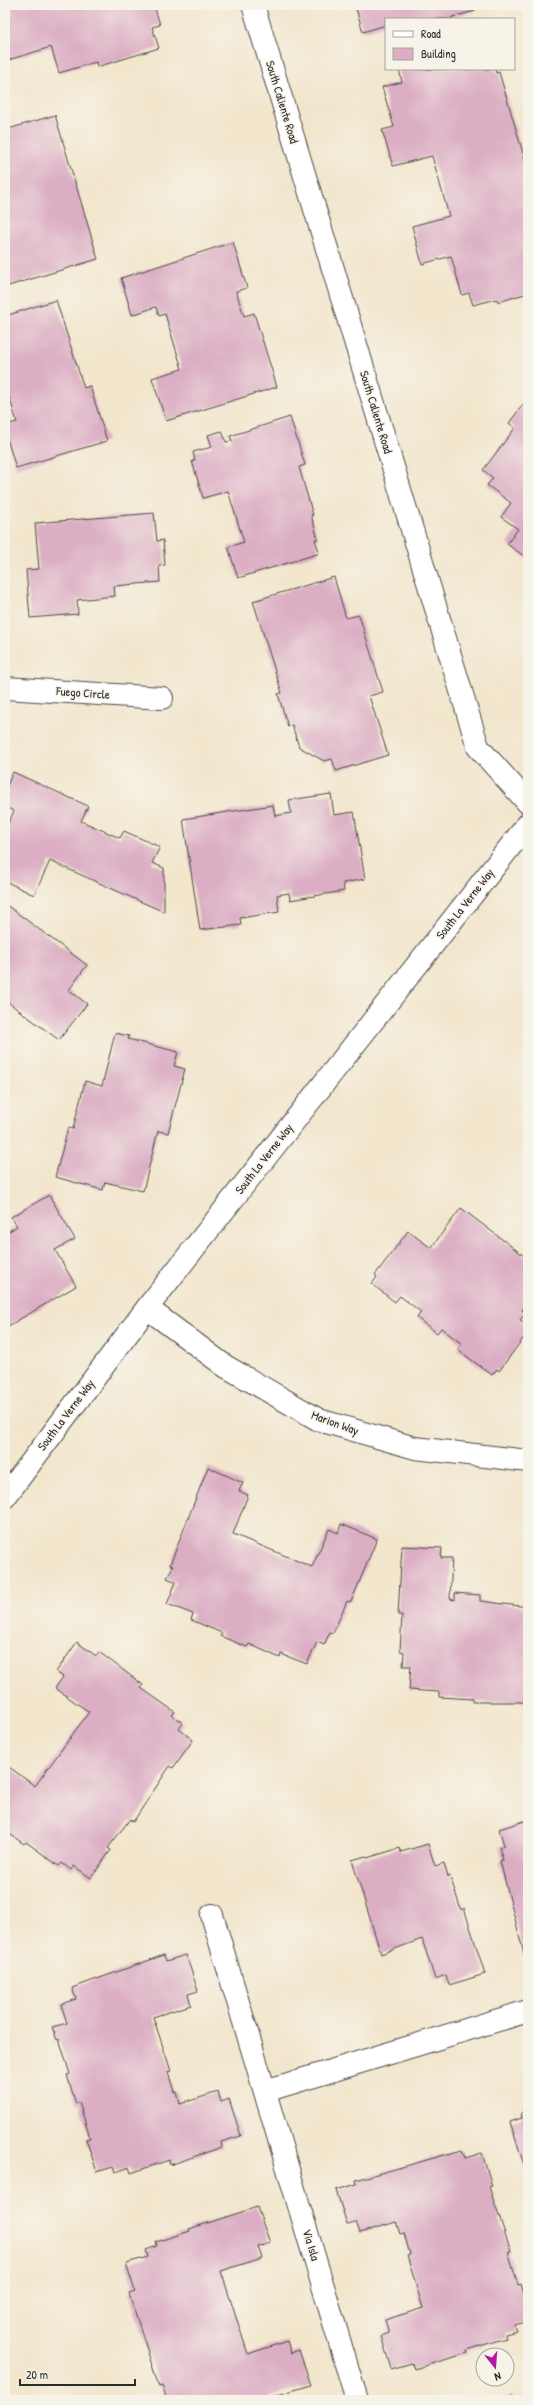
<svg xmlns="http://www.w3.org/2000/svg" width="533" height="2405" viewBox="0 0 533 2405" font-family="'Patrick Hand',sans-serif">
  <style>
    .building { fill: #dbaec4 }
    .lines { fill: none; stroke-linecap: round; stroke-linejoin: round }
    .minor-casing { stroke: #494743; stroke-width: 24 }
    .minor { stroke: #fff; stroke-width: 22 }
    .labels { text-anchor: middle; stroke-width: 3; stroke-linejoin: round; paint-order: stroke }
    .street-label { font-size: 12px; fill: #2b2b2b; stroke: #f7f3e8 }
  </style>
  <rect width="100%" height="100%" fill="#f7f3e8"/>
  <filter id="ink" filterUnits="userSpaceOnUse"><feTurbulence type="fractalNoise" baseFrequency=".025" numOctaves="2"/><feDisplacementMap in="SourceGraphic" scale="8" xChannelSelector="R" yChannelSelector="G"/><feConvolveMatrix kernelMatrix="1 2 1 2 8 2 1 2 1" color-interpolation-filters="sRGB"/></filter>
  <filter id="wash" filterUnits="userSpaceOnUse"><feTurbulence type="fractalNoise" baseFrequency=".012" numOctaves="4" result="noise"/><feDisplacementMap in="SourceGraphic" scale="16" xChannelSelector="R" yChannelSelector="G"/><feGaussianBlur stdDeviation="0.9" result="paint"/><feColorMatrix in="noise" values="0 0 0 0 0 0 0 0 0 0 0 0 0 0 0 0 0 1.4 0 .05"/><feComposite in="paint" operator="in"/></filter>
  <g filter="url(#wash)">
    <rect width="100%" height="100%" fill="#f2e6cd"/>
    <g id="blocks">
      <path class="building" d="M5,5H154L160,25L152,27L159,48L97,67L96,62L59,73L51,47L5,61Z
        M355,5H473L475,11L452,17V19H386V25L363,32Z
        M399,69H495L496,73L499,72L528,170V293L498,302L497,299L473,305L469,293L462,295L451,256L422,264L412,226L449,216L432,156L393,166L382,130L394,127L382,87L402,82Z
        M5,81L10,96L5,98Z
        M55,115L98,259L5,287V130Z
        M233,242L247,288L236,291L244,316L254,313L277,387L166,421L152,378L182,369L165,314L159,316L156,307L132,315L121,278Z
        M56,300L84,388L90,386L107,441L16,468L5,432V425L17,422L9,396L5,397V316Z
        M528,398V559L507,544L518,529L501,517L511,503L487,485L493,478L483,470L515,428L509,423Z
        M290,417L305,465L299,467L313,515H311L318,539H315L319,552L317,554L238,578L228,547L244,542L228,491L203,498L192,461L195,460L193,452L212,447L208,435L222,431L226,442L232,441L230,436Z
        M154,513L157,541L163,540L165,565L159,566L160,582L114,586L115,596L77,600L78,614L30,618L26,570L39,569L35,523Z
        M334,577L346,618L359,615L383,692L369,696L388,755L336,771L332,759L324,761L299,747L292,725L288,727L278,694L282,693L253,601Z
        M13,772L88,806L81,821L120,838L124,831L160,847L152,863L164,868V912L50,861L34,895L5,881L7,876L5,875V830L14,811L5,807V790Z
        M331,794L334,815L354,812L365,879L343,883L344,891L290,900L289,893L277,895L279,912L240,918L241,925L200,930L183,819L273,805L275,816L291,813L289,800Z
        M5,904L87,965L69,990L87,1004L59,1040L5,1000Z
        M115,1033L129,1036L128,1039L178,1052L174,1066L185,1069L168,1133L158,1131L143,1191L105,1182L103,1190L55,1177L68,1128L73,1129L85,1081L102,1086Z
        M49,1195L75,1239L55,1250L76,1286L5,1328V1234L17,1226L11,1217Z
        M461,1208L528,1259V1301L522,1310L526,1313L520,1320L528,1326V1332L499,1371L497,1369L492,1375L458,1350L462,1344L441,1328L437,1333L417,1318L421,1312L400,1296L395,1302L372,1284L377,1277L375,1275L408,1231L431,1248Z
        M208,1467L243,1483L239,1491L248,1495L233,1534L312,1567L329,1529L338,1533L341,1524L377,1539L351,1602L347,1601L333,1633L330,1632L324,1645L317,1642L307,1664L281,1654L280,1658L249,1644L247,1647L220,1636L222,1633L191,1620L193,1614L167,1604L176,1582L167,1578L173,1566L170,1565Z
        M402,1546L442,1548L441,1558H452L450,1599L455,1600V1593L480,1595V1601L528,1607V1702H473V1699L439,1697V1692L409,1690L411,1666H403L404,1652L400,1651L402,1615H398Z
        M77,1642L96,1656L99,1652L143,1685L141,1688L175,1712L172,1715L183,1723L179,1729L193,1740L173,1768L170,1766L133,1822L130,1819L108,1848L111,1850L91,1878L74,1866L71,1870L62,1863L59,1866L26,1842L24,1844L5,1831V1764L35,1786L89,1712L55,1688L63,1677L56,1672Z
        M528,1820V1953L524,1954L500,1861L503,1860L499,1847L504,1845L499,1829Z
        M428,1844L435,1866L444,1863L448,1877L450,1876L461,1910L464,1908L485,1974L449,1985L446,1975L435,1979L422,1939L381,1954L352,1860L366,1856L367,1858L400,1848L401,1852Z
        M164,1955L166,1961L186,1955L198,1991L188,1994L191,2005L153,2017L171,2071L168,2072L174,2092H177L180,2104L218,2092L221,2102L229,2099L241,2136L221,2142L222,2147L170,2165L169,2160L131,2173L129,2167L115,2172L113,2167L97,2172L86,2139L90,2138L79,2102L76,2104L67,2075L70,2074L59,2039L57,2040L52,2027L67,2023L61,2004L76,1999L72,1988Z
        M528,2110V2177L510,2122L522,2118L521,2113Z
        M462,2150L465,2158L482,2153L492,2186L489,2187L511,2251L508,2252L518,2285L521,2284L528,2308V2321L514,2325L516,2331L505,2334L506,2338L467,2350L468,2353L414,2369L412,2363L391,2369L381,2336L389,2333L385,2320L423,2308L407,2256L410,2255L404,2233L400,2234L396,2222L360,2233L356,2222L347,2224L336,2190L357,2184L356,2180Z
        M257,2207L270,2243L258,2247L262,2258L221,2271L248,2354L287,2341L291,2353L299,2350L311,2385L261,2400H167L162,2386L159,2387L129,2293L135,2291L126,2263L148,2257L146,2250L157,2246L156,2242L190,2231L189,2229Z
        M528,2395V2400H515Z
        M513,2396L514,2400H503Z"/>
    </g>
  </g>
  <g filter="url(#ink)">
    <use href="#blocks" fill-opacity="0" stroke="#494743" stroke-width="1"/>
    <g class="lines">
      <g class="minor-casing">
        <path id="minor" d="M253,5L478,747L528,803
          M5,688L162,698
          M147,1308L225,1366L319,1420L415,1448L528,1461
          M5,1497L147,1308L528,824
          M212,1915L357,2400
          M265,2091L528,2011"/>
      </g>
      <use href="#minor" class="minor"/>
    </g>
  </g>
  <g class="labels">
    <g class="street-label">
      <text transform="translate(282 102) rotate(73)" y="4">South Caliente Road</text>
      <text transform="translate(376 412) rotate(73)" y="4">South Caliente Road</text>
      <text transform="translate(83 693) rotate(4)" y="4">Fuego Circle</text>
      <text transform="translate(465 904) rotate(-52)" y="4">South La Verne Way</text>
      <text transform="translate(264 1159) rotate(-52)" y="4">South La Verne Way</text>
      <text transform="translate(66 1415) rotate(-53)" y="4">South La Verne Way</text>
      <text transform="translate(335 1423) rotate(20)" y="4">Marion Way</text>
      <text transform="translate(311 2245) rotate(73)" y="4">Via Isla</text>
    </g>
  </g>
  <rect width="533" height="2405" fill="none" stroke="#f7f3e8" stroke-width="20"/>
  <rect x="385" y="18" width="130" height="52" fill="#f7f3e8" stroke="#a5a39c"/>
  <rect x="393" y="31" width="20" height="6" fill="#ffffff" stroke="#a5a39c"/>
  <text x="421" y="38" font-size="12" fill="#2b2b2b">Road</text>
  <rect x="393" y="48" width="20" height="12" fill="#dbaec4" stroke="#a5a39c"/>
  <text x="421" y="58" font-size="12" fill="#2b2b2b">Building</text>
  <g transform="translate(495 2367) rotate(163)"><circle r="19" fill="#f7f3e8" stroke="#a5a39c"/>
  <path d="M0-3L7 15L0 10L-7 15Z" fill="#b5179e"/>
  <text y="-6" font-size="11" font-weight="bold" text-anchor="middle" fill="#2b2b2b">N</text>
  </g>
  <path d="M20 2379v6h115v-6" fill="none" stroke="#2b2b2b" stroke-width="2"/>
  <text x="26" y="2379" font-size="12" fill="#2b2b2b" stroke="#f7f3e8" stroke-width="3" paint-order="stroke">20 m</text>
</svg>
